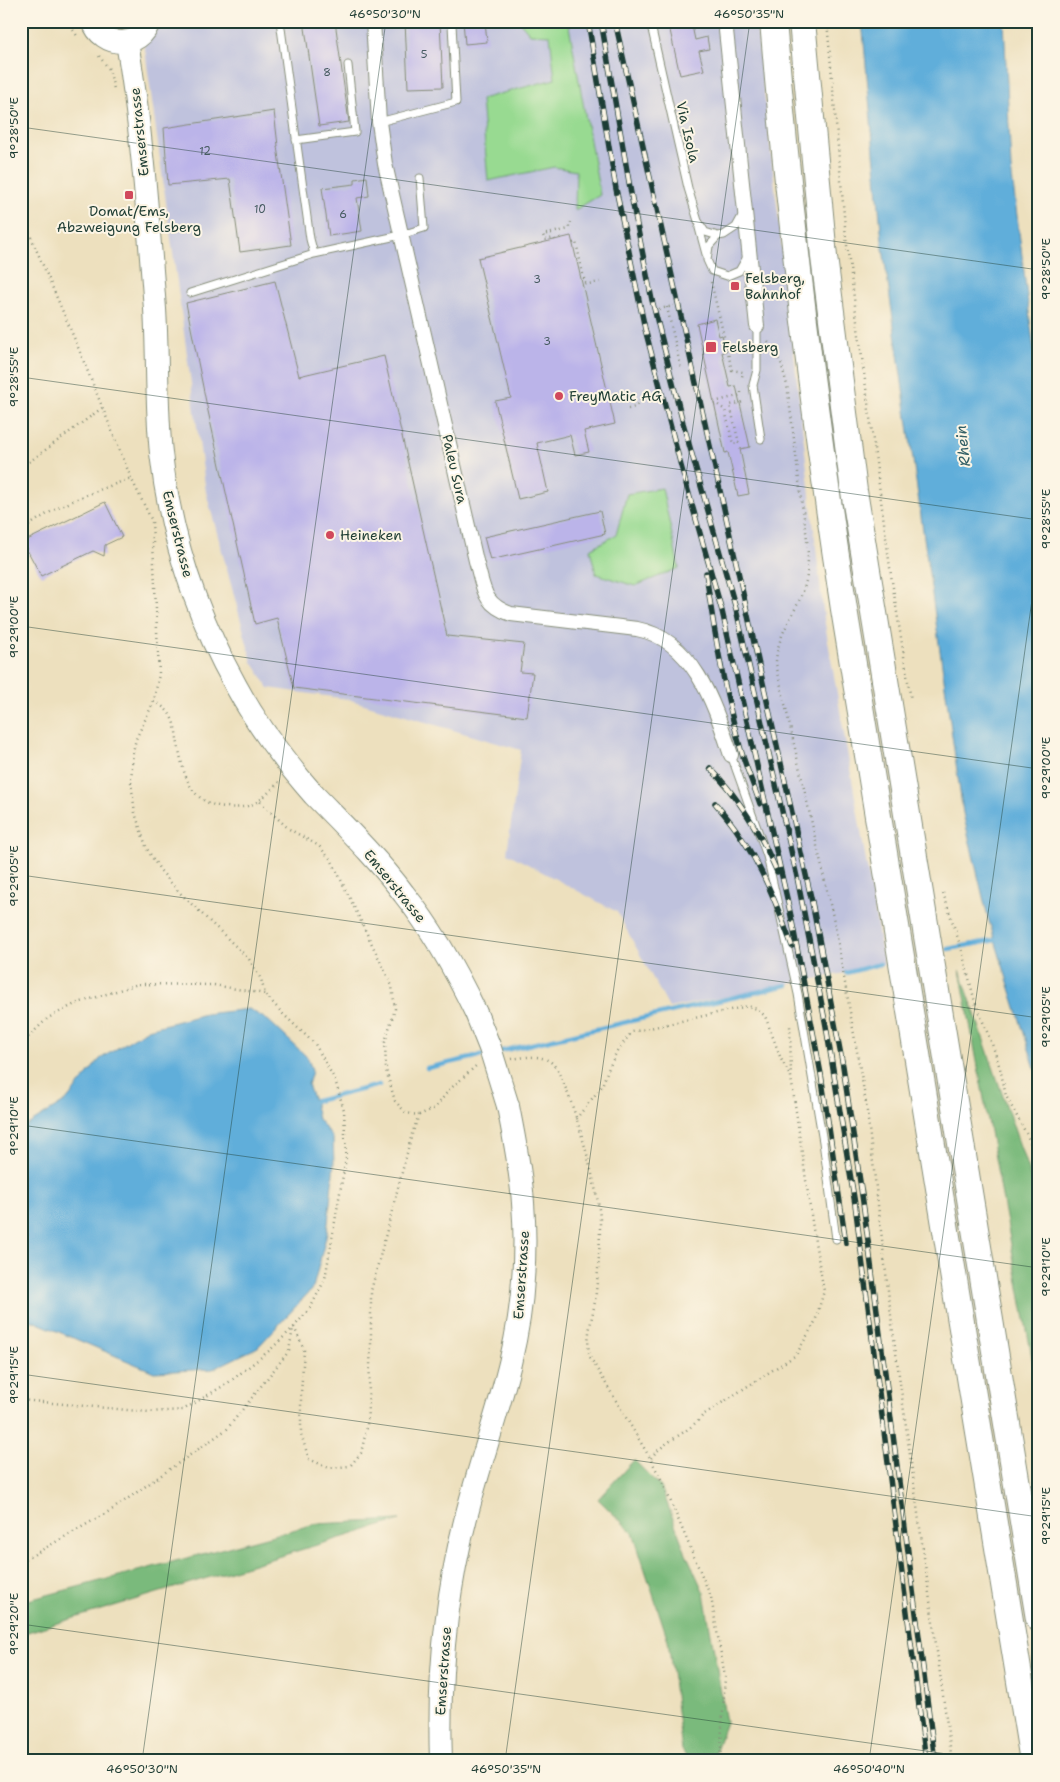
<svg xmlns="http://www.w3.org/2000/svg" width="1060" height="1782" viewBox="0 0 1060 1782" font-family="'Shantell Sans',sans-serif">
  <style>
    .industrial { fill: #bfc2dd }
    .green { fill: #98da91; stroke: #5c8c62 }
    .forest { fill: #7aba7b; stroke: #4c7c58 }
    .water { fill: #60aeda; stroke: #407687 }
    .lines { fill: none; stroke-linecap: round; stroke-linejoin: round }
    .stream { stroke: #60aeda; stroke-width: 4.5 }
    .building { fill: #bbb4e9 }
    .lane-casing { stroke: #868e79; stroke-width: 9 }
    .street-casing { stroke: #868e79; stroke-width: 16 }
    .primary-casing { stroke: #868e79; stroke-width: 24 }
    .highway-casing { stroke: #868e79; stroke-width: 28 }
    .path { stroke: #868e79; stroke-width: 2.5; stroke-dasharray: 1 4; stroke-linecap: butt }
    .lane { stroke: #fff; stroke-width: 7 }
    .street { stroke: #fff; stroke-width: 14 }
    .primary { stroke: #fff; stroke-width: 22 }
    .highway { stroke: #fff; stroke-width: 26 }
    .rail-casing { stroke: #1f3d34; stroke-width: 5.5 }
    .rail { stroke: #fcf5e5; stroke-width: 4; stroke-dasharray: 11; stroke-linecap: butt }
    .primary-bridge-casing { stroke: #868e79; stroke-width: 24; stroke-linecap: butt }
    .primary-bridge { stroke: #fff; stroke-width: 22 }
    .ticks { fill: none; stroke: #1f3d34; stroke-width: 1; stroke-opacity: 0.45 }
    .poi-dot { fill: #d1495b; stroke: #fcf5e5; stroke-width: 2 }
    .labels { text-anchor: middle; stroke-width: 4; stroke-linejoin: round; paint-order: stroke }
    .number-label { font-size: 11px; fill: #465b61 }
    .street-label { font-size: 14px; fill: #1f3d34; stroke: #fcf5e5 }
    .poi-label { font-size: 14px; fill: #1f3d34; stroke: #fcf5e5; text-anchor: start }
    .water-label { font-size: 15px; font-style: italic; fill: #325f66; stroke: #fcf5e5 }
    .neatline { fill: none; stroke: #1f3d34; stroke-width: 2 }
    .ticks-label { font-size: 12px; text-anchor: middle; fill: #1f3d34 }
  </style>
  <rect width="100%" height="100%" fill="#fcf5e5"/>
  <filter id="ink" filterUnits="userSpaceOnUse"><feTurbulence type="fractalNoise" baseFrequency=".02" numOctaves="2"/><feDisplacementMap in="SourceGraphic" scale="10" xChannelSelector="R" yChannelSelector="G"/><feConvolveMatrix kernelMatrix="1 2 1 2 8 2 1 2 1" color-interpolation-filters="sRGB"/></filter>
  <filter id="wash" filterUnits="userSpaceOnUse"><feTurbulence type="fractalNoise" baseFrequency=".0096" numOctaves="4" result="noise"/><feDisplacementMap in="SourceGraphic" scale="20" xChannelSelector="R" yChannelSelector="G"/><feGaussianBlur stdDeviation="1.12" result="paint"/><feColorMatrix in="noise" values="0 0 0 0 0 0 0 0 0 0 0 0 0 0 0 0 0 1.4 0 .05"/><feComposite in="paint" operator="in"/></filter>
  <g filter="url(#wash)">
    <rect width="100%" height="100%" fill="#ede0be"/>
    <path class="industrial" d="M141,21H756L824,618L884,965L669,1008L617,912L507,853L521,750L347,699L269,688L252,662L206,492Z"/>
    <path class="green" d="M519,21H568L600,195L575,210L576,171L554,167L488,181L481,99L555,79L550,35L530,34Z
      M662,488L679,568L635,586L596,574L590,549L616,535L627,494Z"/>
    <path class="forest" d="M960,970L1039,1202V1395Z
      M634,1460L661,1487L685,1551L704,1593L726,1722L712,1761H689L682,1750L668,1640L633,1533L598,1499Z
      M400,1520L21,1634V1602L315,1524Z"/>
    <path class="water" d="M862,21H1004L1011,168L1039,391V1081L988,918L963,813L882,241Z
      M249,1009L269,1021L308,1058L312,1071L308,1085L314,1101L318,1119L333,1138L334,1163L327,1233L313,1288L258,1347L213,1369L154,1372L21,1316V1129L66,1101L100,1059L148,1029L205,1014Z"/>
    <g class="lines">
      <path class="stream" d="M948,949L1001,939
        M846,973L880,964
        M497,1052L787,985
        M427,1068L485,1055
        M308,1103L379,1085"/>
    </g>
    <g id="blocks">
      <path class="building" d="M304,21H335L349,122L319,126Z
        M405,21H440L443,87L408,88Z
        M463,21H485L487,42L465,44Z
        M691,21L695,40L707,37L709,49L699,51L704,70L680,75L669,26Z
        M274,111L278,146H277L291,245L240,252L230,179L168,185L164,128Z
        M367,177L369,196L357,198L362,231L329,236L322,188L355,184V179Z
        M571,236L615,424L584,431L589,452L575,455L570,435L537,443L548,492L518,499L495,401L511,398L478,258Z
        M275,281L299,376L384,356L447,636L524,644L520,672L533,673L527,717L294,688L277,618L255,624L206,402L186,303Z
        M715,319L719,336L722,335L726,351L722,352L730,387L736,386L750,447L740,449L749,494L738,496L728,452L725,453L697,324Z
        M105,502L122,537L105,545L104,556L93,551L41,576L23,542Z
        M600,511L605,534L490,560L484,537Z"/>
    </g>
  </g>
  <g filter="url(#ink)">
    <use href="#blocks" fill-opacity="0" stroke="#868e79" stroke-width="1"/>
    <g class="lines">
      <g class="lane-casing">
        <path id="lane" d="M280,21L310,239L314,254L401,235L424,228L420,178
          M650,21L688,188L698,221L705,232L718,236
          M379,122L456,102L452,24
          M296,140L355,132L348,65
          M742,216L736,227L724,235L718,236L709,246L707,260L712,271L727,276L739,271L747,257
          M699,228L706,254
          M190,293L314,254
          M757,326V370L753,385L761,439
          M731,755L767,856L798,994L823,1142L836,1239"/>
      </g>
      <g class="street-casing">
        <path id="street" d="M373,21L379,122L385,164L476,561C484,588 482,604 511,614L637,629C695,640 715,707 731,755
          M725,21L757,326"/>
      </g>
      <g class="primary-casing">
        <path id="primary" d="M93,21C101,48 142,50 149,21
          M127,42C142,130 148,220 155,309C158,357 156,406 161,453C170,535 196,614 236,686C257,725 285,762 314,795C345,827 377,858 404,894C433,930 456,971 476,1013
          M441,1761C438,1675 446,1589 469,1506C489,1430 519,1358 523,1279C525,1254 525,1228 523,1203C521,1170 514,1138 508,1106"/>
      </g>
      <g class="highway-casing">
        <path id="highway" d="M773,21C789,218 814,414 844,609L1033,1761
          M802,21L824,257L854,491L1039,1619"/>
      </g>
      <path class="path" d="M69,21L71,27L78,37
        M827,21L846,238L891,575L911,700
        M99,56L109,69L114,89
        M21,214L75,340L131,478L152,521L159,674L154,701L136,739L133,752L131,782L135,813L147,849L160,870L179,892L249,959L261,979L265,994L283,1014L315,1044L335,1080L344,1110L346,1158L325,1279L311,1307L294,1327L269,1351L228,1383L183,1410L149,1412L21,1400
        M555,240L554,238L545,240L543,235L569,229L571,222
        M573,243L576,242L585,283L582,284
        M711,282L732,370L743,372L742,377
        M585,283L588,284L600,282
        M667,307L681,369
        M659,309L674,306
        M768,342L781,363L787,385C792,423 797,461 801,499C805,524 810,549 807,575C803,607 776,630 776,664L835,926L866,1103L892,1324L952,1761
        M714,402L741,395V390
        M714,402L725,410L733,444L739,443L730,405L744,402
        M628,409L635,407L642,398L655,394
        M21,468L102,408
        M21,532C52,506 94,492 131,478
        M154,701C159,704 165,708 169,713C174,721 176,730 177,739C183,771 187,804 226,807C254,810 261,800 279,782
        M260,802L289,829L319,846L332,861L392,986L395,1009L385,1042L386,1070L395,1101L406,1113L419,1115L435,1108L449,1090L477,1065
        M943,893L962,951L975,1002L992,1044L1000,1068L1006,1096L1027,1135L1039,1164
        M21,1044L48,1018L75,1004L138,984L214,985L265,994
        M512,1059C524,1057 542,1054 552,1063C569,1079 601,1197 600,1222C600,1248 598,1275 595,1301C592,1321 585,1338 590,1357L650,1458L662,1481L711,1597L725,1677L720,1761
        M576,1119L602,1086L607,1072L617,1051L632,1032L748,1006L757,1009L765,1016L781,1059L790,1076
        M294,1327L304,1350L301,1393V1434L309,1459L329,1468L350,1466L361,1453L367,1427L371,1345V1291L412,1134L419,1115
        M651,1458C665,1440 689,1433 703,1415L796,1355L815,1322L824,1291L815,1242L791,1077L790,1023
        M21,1562L113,1509L227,1429L289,1351L293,1328"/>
      <use href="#lane" class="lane"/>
      <use href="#street" class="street"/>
      <use href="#primary" class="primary"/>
      <use href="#highway" class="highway"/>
      <g class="rail-casing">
        <path id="rail" d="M588,21L616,189L645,329L681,466L722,611L791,916L821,1074L846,1243
          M601,21L633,205L652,300L683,423L736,609L797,877L826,1026L855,1204L926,1761
          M615,21L812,902L843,1066L863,1202L935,1761
          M706,573C714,632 724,692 741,750C746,768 754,786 760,804
          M710,768C739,798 761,834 777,872
          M715,803C723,813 732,823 739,834C763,868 778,908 792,946"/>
      </g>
      <use href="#rail" class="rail"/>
      <g class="primary-bridge-casing">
        <path id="primary-bridge" d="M476,1013L490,1048L508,1106"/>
      </g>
      <use href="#primary-bridge" class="primary-bridge"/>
    </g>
  </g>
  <path class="ticks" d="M21,31L23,21M21,127L1039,270M21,377L1039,520M21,626L1039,769M21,875L1039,1018M21,1125L1039,1268M21,1374L1039,1517M21,1624L997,1761M142,1761L386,21M505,1761L750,21M869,1761L1039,550"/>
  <g class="poi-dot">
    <rect x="124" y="190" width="10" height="10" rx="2.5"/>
    <rect x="730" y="281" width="10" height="10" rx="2.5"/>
    <rect x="705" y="341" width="12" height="12" rx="2.5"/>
    <circle cx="559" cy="396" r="5"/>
    <circle cx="330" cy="535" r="5"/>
  </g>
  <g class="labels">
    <g class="number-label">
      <text x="424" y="58">5</text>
      <text x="327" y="76">8</text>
      <text x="205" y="155">12</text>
      <text x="260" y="213">10</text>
      <text x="343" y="218">6</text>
      <text x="537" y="283">3</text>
      <text x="547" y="345">3</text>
    </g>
    <g class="street-label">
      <text transform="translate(139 132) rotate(-96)" y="5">Emserstrasse</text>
      <text transform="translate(688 132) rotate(77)" y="5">Via Isola</text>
      <text transform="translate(455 469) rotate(77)" y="5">Paleu Sura</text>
      <text transform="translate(178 534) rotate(76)" y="5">Emserstrasse</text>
      <text transform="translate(395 886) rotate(51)" y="5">Emserstrasse</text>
      <text transform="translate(521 1275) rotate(-86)" y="5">Emserstrasse</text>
      <text transform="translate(443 1671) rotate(-86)" y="5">Emserstrasse</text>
    </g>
    <g class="poi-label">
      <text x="129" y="216" text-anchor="middle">Domat/Ems,<tspan x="129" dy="16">Abzweigung Felsberg</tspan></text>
      <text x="745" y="283">Felsberg,<tspan x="745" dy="16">Bahnhof</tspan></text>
      <text x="722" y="352">Felsberg</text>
      <text x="569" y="401">FreyMatic AG</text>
      <text x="340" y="540">Heineken</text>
    </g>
    <g class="water-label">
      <text transform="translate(963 446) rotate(-96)" y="5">Rhein</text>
    </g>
  </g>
  <rect width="1060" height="1782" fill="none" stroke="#fcf5e5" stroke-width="55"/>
  <rect x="28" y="28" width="1004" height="1726" class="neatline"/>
  <g class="ticks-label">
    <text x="385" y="18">46°50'30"N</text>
    <text x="749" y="18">46°50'35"N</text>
    <text transform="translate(14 128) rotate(-90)" y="4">9°28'50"E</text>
    <text transform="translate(1046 269) rotate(-90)" y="4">9°28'50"E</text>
    <text transform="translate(14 377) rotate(-90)" y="4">9°28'55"E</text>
    <text transform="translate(1046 519) rotate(-90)" y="4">9°28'55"E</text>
    <text transform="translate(14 627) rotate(-90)" y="4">9°29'00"E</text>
    <text transform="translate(1046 768) rotate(-90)" y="4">9°29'00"E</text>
    <text transform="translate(14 876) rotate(-90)" y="4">9°29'05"E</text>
    <text transform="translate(1046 1017) rotate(-90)" y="4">9°29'05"E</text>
    <text transform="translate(14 1126) rotate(-90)" y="4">9°29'10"E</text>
    <text transform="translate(1046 1267) rotate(-90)" y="4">9°29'10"E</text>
    <text transform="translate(14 1375) rotate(-90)" y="4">9°29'15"E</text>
    <text transform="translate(1046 1516) rotate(-90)" y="4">9°29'15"E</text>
    <text transform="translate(14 1624) rotate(-90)" y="4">9°29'20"E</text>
    <text x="142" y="1773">46°50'30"N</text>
    <text x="506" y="1773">46°50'35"N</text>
    <text x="869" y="1773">46°50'40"N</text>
  </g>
</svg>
